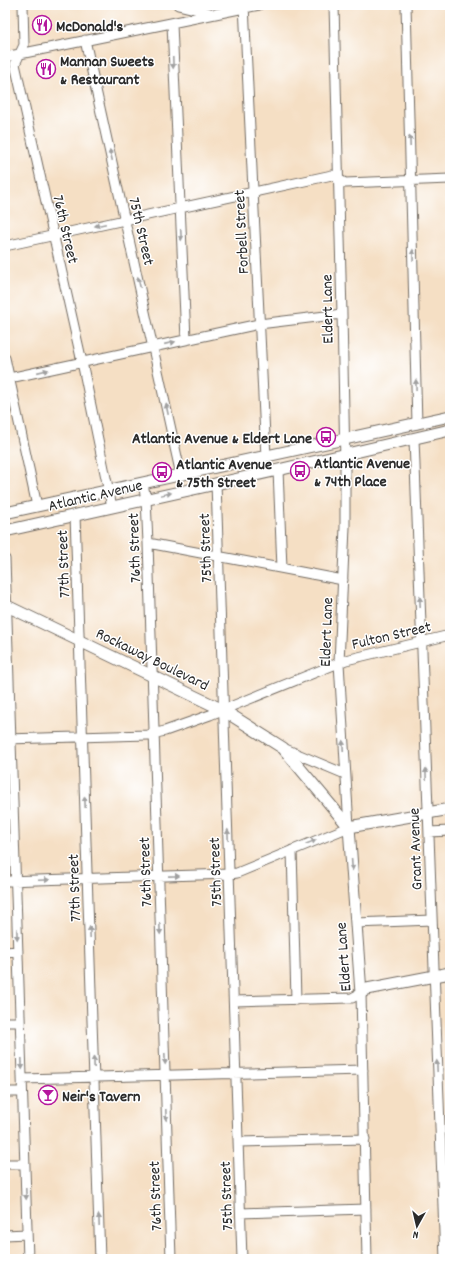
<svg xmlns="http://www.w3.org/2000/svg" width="455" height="1264" viewBox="0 0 455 1264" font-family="Dekko,sans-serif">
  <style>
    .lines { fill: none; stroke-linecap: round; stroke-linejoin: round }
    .minor-casing { stroke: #726a61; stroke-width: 11 }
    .major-casing { stroke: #726a61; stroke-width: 13 }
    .minor { stroke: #fff; stroke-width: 9 }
    .major { stroke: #fff; stroke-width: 11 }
    .oneway { fill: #a0a0a0 }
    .labels { text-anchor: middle; stroke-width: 3; stroke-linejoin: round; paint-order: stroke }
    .poi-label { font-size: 16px; font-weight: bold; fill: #2b2b2b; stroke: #fff; text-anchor: start }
    .street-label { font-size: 16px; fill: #2b2b2b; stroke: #fff }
  </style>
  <rect width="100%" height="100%" fill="#fff"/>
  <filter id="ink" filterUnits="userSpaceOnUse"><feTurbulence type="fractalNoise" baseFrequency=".025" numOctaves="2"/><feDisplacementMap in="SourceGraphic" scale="8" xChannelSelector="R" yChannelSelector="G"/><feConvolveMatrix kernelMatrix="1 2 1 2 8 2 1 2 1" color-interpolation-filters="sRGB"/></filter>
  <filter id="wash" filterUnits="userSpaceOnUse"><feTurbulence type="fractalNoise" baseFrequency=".012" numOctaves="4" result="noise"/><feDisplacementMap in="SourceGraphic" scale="16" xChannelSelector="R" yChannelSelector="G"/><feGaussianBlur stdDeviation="0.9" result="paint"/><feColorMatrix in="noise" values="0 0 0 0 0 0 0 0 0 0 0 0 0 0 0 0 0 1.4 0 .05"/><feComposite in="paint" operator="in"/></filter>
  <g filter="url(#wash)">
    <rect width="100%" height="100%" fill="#f5dfc4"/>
  </g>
  <g filter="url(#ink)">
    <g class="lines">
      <g class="minor-casing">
        <path id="minor" d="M23,5L24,45L15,64L82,362L112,507
          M178,5L211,13
          M244,5L266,457
          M406,5L417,424
          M172,24L186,339
          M85,40L181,475
          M5,57L259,5
          M5,246L332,175L345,183L450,179
          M5,358L37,506
          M5,379L259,324L342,314
          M414,439L445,1259
          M278,470L282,568
          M216,483L242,1259
          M143,484L146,499L148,543L171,1259
          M75,515L100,1259
          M148,543L343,580
          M5,559L28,1259
          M6,739L148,735L165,731L210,715L346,660L450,635
          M283,748L345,774
          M429,832L450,831
          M292,850L296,1000
          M5,881L230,874L237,873L349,827L339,663L345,527V463L342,314L334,5
          M356,923L432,920
          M5,952L18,951
          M234,1001L352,998L361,993L367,1259
          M5,1022H20
          M22,1079L363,1070
          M5,1092H22
          M238,1142L365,1139
          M5,1164H25
          M241,1213L366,1209
          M5,1235L27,1234"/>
      </g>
      <g class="major-casing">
        <path id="major" d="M5,513L450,416
          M5,531L278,470L450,430
          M5,605L223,710L283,748L349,827
          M349,827L361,993
          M349,827L450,809
          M361,993L367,989L450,973"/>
      </g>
      <use href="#minor" class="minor"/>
      <use href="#major" class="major"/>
    </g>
    <defs><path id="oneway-solid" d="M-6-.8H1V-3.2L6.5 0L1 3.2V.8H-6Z"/></defs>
    <g class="oneway">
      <use href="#oneway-solid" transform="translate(173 63) rotate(88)"/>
      <use href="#oneway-solid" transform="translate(410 141) rotate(-92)"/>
      <use href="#oneway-solid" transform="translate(111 155) rotate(-103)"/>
      <use href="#oneway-solid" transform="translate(100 225) rotate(168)"/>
      <use href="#oneway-solid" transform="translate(181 235) rotate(87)"/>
      <use href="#oneway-solid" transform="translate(413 255) rotate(-91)"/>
      <use href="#oneway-solid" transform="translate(139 282) rotate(-103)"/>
      <use href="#oneway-solid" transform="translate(170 343) rotate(-13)"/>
      <use href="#oneway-solid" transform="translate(43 371) rotate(-13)"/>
      <use href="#oneway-solid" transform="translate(416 385) rotate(-91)"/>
      <use href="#oneway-solid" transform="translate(167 409) rotate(-102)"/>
      <use href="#oneway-solid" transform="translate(166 494) rotate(-12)"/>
      <use href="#oneway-solid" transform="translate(420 602) rotate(-92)"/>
      <use href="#oneway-solid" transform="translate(343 746) rotate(-93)"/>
      <use href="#oneway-solid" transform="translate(426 774) rotate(-92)"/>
      <use href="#oneway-solid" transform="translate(85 802) rotate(-92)"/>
      <use href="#oneway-solid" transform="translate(228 835) rotate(-92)"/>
      <use href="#oneway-solid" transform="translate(311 842) rotate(-22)"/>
      <use href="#oneway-solid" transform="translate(352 865) rotate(86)"/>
      <use href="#oneway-solid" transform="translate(174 876) rotate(-1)"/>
      <use href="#oneway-solid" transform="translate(44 880) rotate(-2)"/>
      <use href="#oneway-solid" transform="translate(160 929) rotate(88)"/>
      <use href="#oneway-solid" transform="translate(90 932) rotate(-92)"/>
      <use href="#oneway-solid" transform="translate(17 934) rotate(88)"/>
      <use href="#oneway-solid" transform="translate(165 1059) rotate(88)"/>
      <use href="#oneway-solid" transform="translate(94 1062) rotate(-92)"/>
      <use href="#oneway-solid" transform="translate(22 1064) rotate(88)"/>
      <use href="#oneway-solid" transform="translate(437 1066) rotate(-92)"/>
      <use href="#oneway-solid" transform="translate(166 1115) rotate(88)"/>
      <use href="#oneway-solid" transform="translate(26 1194) rotate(88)"/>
      <use href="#oneway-solid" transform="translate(99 1220) rotate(-92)"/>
    </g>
  </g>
  <defs>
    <g id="restaurant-ring" transform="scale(1)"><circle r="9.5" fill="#fff" stroke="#b5179e" stroke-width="1.5"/><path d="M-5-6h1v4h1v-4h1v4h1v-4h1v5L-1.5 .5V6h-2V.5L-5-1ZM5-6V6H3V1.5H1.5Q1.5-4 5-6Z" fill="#b5179e"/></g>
    <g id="bus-ring" transform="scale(1)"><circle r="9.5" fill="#fff" stroke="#b5179e" stroke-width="1.5"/><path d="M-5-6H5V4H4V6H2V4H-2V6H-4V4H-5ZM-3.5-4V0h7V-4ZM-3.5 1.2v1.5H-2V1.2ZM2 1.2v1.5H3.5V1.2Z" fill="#b5179e"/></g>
    <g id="bar-ring" transform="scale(1)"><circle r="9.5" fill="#fff" stroke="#b5179e" stroke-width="1.5"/><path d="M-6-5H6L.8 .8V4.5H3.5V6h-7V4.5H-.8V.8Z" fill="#b5179e"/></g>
  </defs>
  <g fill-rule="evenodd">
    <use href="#restaurant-ring" x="42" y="25"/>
    <use href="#restaurant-ring" x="46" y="69"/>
    <use href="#bus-ring" x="326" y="437"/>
    <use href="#bus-ring" x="300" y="471"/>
    <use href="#bus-ring" x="162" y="472"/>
    <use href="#bar-ring" x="48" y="1095"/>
  </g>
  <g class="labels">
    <g class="poi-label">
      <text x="56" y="31">McDonald's</text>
      <text x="60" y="66">Mannan Sweets<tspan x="60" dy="18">&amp; Restaurant</tspan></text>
      <text x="312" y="443" text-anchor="end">Atlantic Avenue &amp; Eldert Lane</text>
      <text x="314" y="468">Atlantic Avenue<tspan x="314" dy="18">&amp; 74th Place</tspan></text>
      <text x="176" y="469">Atlantic Avenue<tspan x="176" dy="18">&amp; 75th Street</tspan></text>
      <text x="62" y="1101">Neir's Tavern</text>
    </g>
    <g class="street-label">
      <text transform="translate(67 229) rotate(77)" y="6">76th Street</text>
      <text transform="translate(143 231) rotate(77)" y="6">75th Street</text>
      <text transform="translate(240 232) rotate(-93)" y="6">Forbell Street</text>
      <text transform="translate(326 309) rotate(-91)" y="6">Eldert Lane</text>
      <text transform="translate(95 494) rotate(-13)" y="6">Atlantic Avenue</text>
      <text transform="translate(133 548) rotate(-92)" y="6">76th Street</text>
      <text transform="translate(204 548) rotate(-92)" y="6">75th Street</text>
      <text transform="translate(62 564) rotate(-92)" y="6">77th Street</text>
      <text transform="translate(325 632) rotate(-88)" y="6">Eldert Lane</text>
      <text transform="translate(391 634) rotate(-13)" y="6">Fulton Street</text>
      <text transform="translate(153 658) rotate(26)" y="6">Rockaway Boulevard</text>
      <text transform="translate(414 849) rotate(-92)" y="6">Grant Avenue</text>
      <text transform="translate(144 872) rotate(-92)" y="6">76th Street</text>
      <text transform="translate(214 872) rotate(-92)" y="6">75th Street</text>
      <text transform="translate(73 888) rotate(-92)" y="6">77th Street</text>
      <text transform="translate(342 957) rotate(-94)" y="6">Eldert Lane</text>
      <text transform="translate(154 1196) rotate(-92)" y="6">76th Street</text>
      <text transform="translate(225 1196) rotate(-92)" y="6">75th Street</text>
    </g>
  </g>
  <rect width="455" height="1264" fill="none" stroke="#fff" stroke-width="20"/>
  <g transform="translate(417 1226) rotate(188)" stroke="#ffffff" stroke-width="3" paint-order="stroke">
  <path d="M0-3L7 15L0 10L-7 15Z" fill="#2b2b2b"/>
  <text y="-6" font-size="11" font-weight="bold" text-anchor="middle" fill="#2b2b2b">N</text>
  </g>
</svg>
